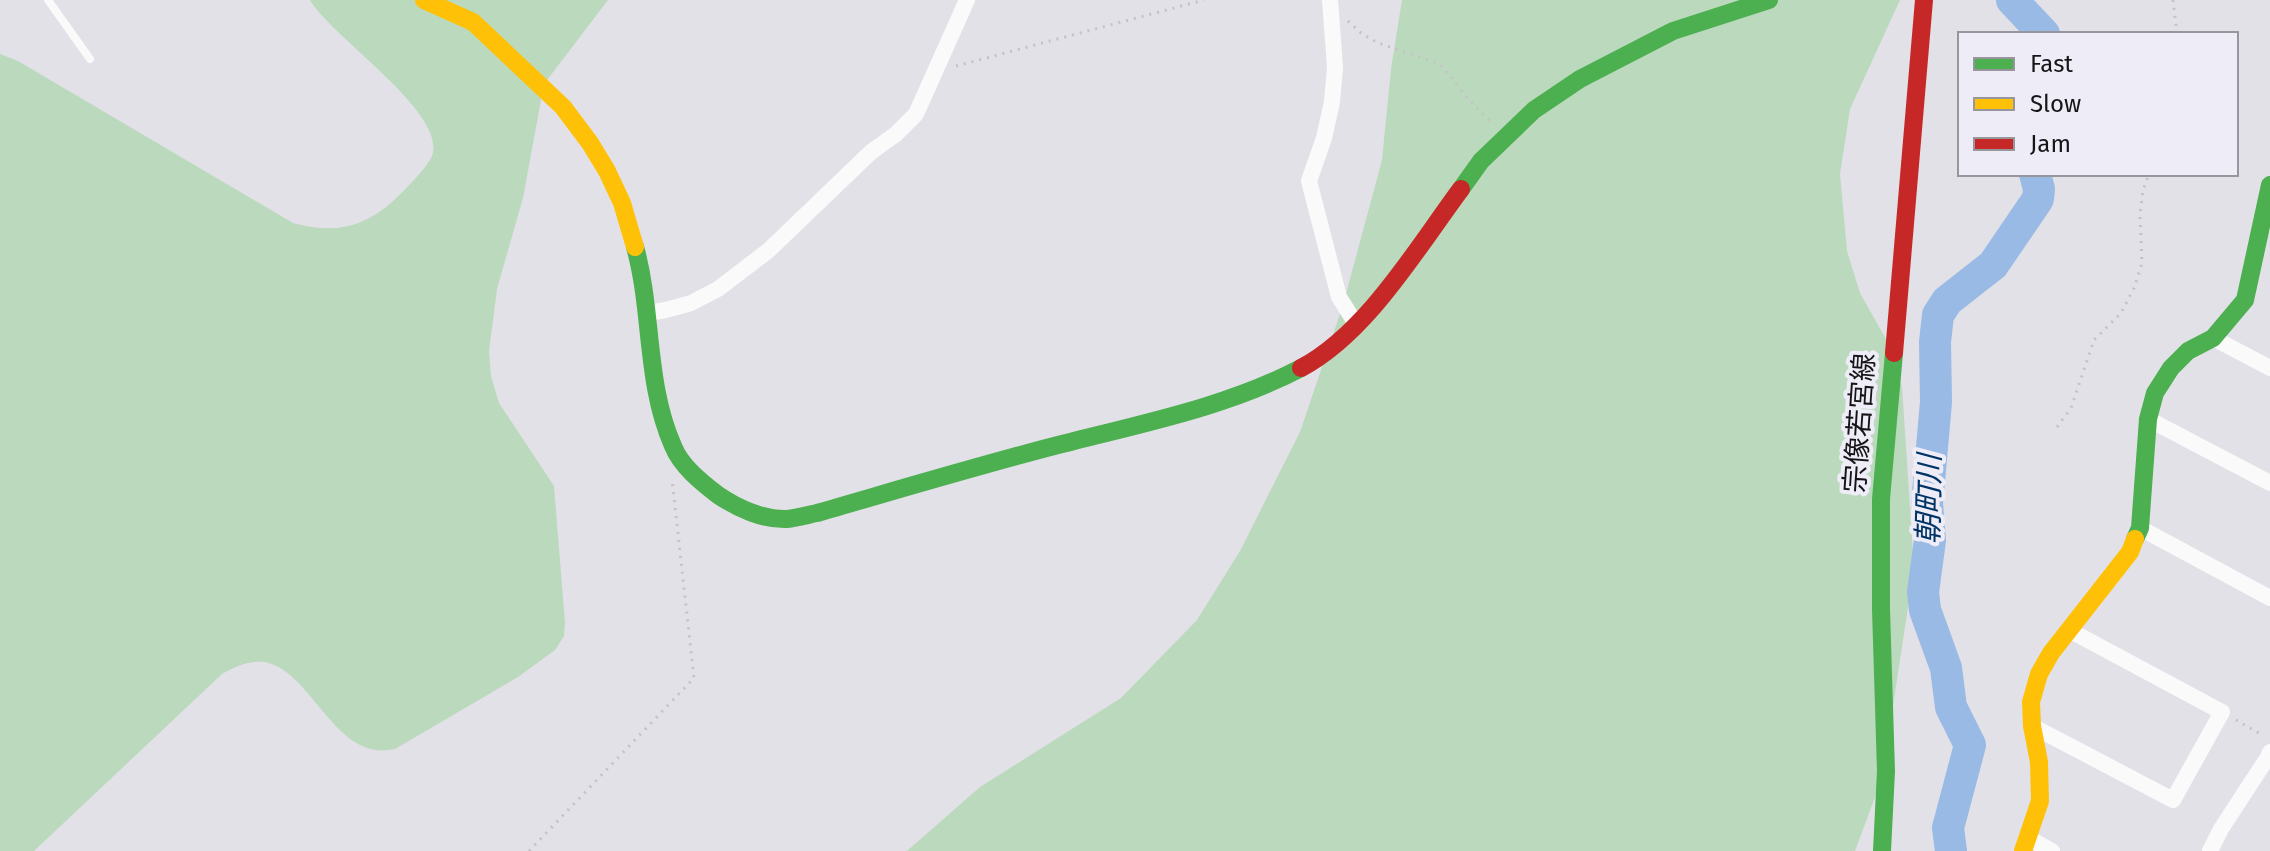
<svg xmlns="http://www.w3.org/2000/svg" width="2270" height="851" viewBox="0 0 2270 851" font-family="'Fira Sans','Noto Sans JP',sans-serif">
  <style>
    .green { fill: #bbd9bd }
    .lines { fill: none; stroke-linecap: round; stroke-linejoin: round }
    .river { stroke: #98bae4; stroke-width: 32 }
    .path { stroke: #c3c3c5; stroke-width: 3; stroke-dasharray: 2 6; stroke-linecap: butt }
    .lane { stroke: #fbfafb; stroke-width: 8 }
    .street { stroke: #fbfafb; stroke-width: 16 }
    .fast { stroke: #4caf50; stroke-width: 18 }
    .slow { stroke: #ffc107; stroke-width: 18 }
    .jam { stroke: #c62828; stroke-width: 18 }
    .labels { text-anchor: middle; stroke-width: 8; stroke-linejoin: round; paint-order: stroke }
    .street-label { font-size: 28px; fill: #151518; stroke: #eeecf6 }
    .water-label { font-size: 30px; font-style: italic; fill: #003466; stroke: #eeecf6 }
  </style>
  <rect width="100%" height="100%" fill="#e2e1e7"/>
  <path class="green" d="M310,0H608L544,84L523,198L497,289L489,351L491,376L499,403L554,486L565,623L564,636L555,650L518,677L395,749C389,750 381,751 376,750C330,744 306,668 264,662C249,660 235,667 222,674L34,851H0V54L18,61L293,223C332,233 359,230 391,203C401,194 427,168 432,156C448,113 332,38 310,0Z
    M1402,0H1900L1850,109L1840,174L1847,251L1860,293L1891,348L1902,387L1914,568L1891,719L1875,797L1855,851H907L980,787L1121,698L1197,620L1240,551L1300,432L1343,305L1382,160L1391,69Z"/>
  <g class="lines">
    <path class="river" d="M2012,0L2044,34
      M1951,851L1948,828L1970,745L1951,707L1946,668L1925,610L1923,592L1930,540L1927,504L1936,402L1935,342L1938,315L1947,301L1993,265L2038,199L2039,189L2035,174"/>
    <path class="path" d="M2173,0L2177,34
      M1348,21L1361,33L1378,43L1432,61L1442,66L1468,99L1491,122
      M956,66L1204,0
      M2057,427L2071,408L2094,340L2121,313L2134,288L2142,263L2140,215L2143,190L2149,174
      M2236,720L2264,736
      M529,851L694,678L672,479"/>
    <path class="lane" d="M48,0L90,59"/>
    <path class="street" d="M1330,0L1335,67L1332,102L1324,138L1309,181L1339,297L1356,324
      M648,313L666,310L691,303L718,289L769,250L871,152L896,134L916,114L967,0
      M2213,338L2270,368
      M2148,419L2270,483
      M2140,528L2270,598
      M2032,726L2173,800L2222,712L2069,630
      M2028,838L2052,851
      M2210,851L2221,829L2268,757L2270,752"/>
    <path class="fast" d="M1461,189L1481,161L1534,110L1580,79L1673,31L1769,0
      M635,247C653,311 645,383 673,446C681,466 701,482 718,495C737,508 763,520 787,519C797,518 807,515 817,513C897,490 977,466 1058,445C1139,424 1227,407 1301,368
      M2135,539L2140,528L2148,419L2155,393L2171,368L2188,351L2213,338L2245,300L2270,185
      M1882,851L1886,771L1881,609V499L1894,353"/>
    <path class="slow" d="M424,0L473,22L563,107L590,143L607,171L622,203L635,247
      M2023,851L2040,801L2039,762L2032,726L2031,702L2039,674L2051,653L2130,552L2135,539"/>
    <path class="jam" d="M1894,353L1924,0
      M1301,368C1367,333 1417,248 1461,189"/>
  </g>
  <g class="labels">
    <g class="street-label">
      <text transform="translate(1859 423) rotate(-86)" y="10">宗像若宮線</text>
    </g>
    <g class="water-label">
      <text transform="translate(1929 499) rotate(-89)" y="10">朝町川</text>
    </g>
  </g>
  <rect x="1958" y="32" width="280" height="144" fill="#eeecf6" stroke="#97969d" stroke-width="2"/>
  <rect x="1974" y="58" width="40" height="12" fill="#4caf50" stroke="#97969d" stroke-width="2"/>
  <text x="2030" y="72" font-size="24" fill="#151518">Fast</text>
  <rect x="1974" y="98" width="40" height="12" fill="#ffc107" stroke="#97969d" stroke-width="2"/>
  <text x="2030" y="112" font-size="24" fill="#151518">Slow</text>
  <rect x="1974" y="138" width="40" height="12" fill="#c62828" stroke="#97969d" stroke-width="2"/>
  <text x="2030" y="152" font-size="24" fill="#151518">Jam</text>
</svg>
